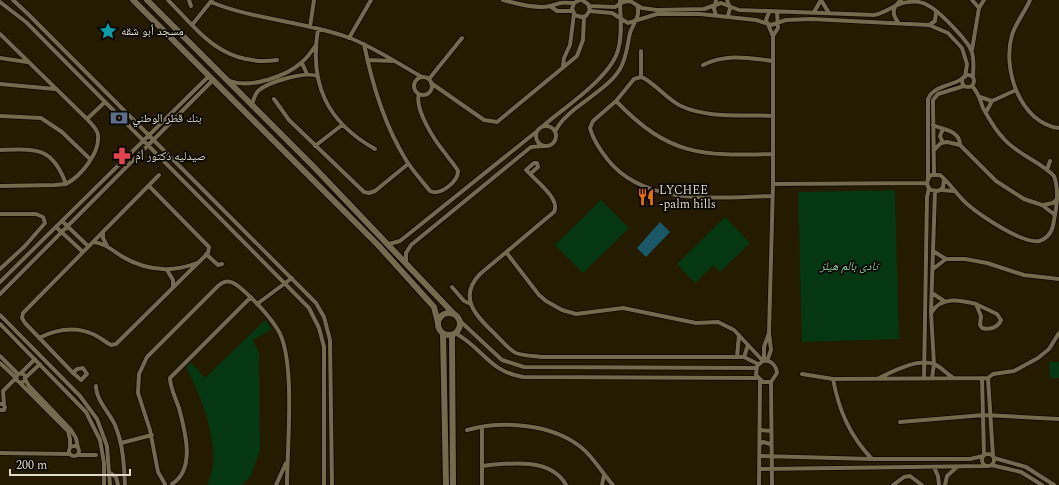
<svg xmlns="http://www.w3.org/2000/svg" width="1059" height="485" viewBox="0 0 1059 485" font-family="Spectral,'Noto Naskh Arabic',serif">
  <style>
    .green { fill: #043712 }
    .water { fill: #1b5867 }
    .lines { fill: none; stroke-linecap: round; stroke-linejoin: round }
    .street-casing { stroke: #0e0600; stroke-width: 5.5 }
    .secondary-casing { stroke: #0e0600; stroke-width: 8 }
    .street { stroke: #746a4d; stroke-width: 4 }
    .secondary { stroke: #746a4d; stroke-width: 6 }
    .labels { text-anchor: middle; stroke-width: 3.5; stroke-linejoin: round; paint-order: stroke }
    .poi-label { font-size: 12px; fill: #dfdaca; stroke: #0a0701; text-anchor: start }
    .park-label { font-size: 12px; font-style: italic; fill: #8dd496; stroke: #0a0701 }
  </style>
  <rect width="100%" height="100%" fill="#251b01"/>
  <path class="green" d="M895,190L899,339L802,342L798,192Z
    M601,200L629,228L583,273L555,245Z
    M725,217L750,243L720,272L713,265L695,283L677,264Z
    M265,320L272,329L253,340L259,353L260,451L250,477L242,485H207C225,452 201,397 186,367L191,363L205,378Z
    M1049,362H1059V378H1050Z"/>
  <path class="water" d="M660,222L670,232L646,257L637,248Z"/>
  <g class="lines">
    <g class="street-casing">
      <path id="street" d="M13,0L28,14L316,303L324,317L330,340L332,485
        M168,0C201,34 224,67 277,60
        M189,0L191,6
        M503,0C514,3 539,9 550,6C561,3 561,2 574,3
        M580,0L574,3L572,9L575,15L581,17L586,16L590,10L588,4L582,0
        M716,0L714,9L716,15
        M727,0L730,8L728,16
        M821,0L829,13
        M972,0L979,8L984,0
        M1030,0C1025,12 1016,22 1012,35C1002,69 1020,123 1059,128
        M0,2L26,22L309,308L319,328L324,347V485
        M211,2C254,20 305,21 350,38C375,48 399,64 422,77
        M550,6L557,11H572
        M589,6L615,7L623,2L630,1L642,8L657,10L704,9L721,3L739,10L874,15C887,13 895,3 908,2C915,1 923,2 929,6C939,11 967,40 971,50C975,58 973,70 973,78
        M589,11L612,13L628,23L657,14H700L756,20L771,25L786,20L811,19L929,25L948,33L962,48L967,64L965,77
        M814,12L821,0
        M898,22C891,13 893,7 901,0
        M192,25L212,0
        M929,25L935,21L936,12
        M310,27L314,0
        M318,29C309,84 327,122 375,149
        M0,34L87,119C91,124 97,128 98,135C100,153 81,176 66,184
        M773,36L778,28L777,12
        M349,38L371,0
        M364,44C372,84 385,126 406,160C413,171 422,181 430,191C440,196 458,182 458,171C455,165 449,159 445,153C435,141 414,109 419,94
        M972,50L979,8
        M0,58L27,62
        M367,60L393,61
        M302,63L307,74
        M703,65C726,53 749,58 773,61
        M563,66L564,58L570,45L574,14
        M962 81a6 6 0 1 1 12 0a6 6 0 1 1-12 0Z
        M641,77V51
        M414 86a9 9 0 1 1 18 0a9 9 0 1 1-18 0Z
        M429,79L462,38
        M230,81C250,89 287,76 302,62C308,57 312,51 316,45
        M431,83L484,120L497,122L577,56L583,40L584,17
        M0,84L55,89
        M980,97L992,101
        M274,99L289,120L364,192L369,193L375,191L408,164
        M616,101C669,156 701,156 773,154
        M252,106C253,100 254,96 258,91C268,82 305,71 317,76
        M986,112L992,101L1016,90
        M0,116L41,118L62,132L90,159
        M87,119L105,102
        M933,125C943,130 960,130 960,145
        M536 136a10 10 0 1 1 20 0a10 10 0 1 1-20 0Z
        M543,126C565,107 611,77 618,50C623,34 620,16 620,0
        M555,132C565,108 606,93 620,69C627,57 627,46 630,33C633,23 641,17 637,5
        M943,143L940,136L943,129
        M315,146L342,125
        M0,150C36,149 52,146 66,184L55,185L0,186
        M934,150L941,143L947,142L960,145L996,181L1024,199L1042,205L1055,215
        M1047,170L1050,161
        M530,174L538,167L537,163H534L526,170C535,180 561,199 554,212L480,274C457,298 477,317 495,334C501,340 508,349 516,353C524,356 533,356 541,357H744L758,364
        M934,174L933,100L938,94L964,86
        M944,179L943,188L938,191L931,190C926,186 926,180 931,175H940C950,183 957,195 967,204C980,215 1022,244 1039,241C1049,238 1053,230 1054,220C1057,206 1059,189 1054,176C1040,161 1018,155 1004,139C995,130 989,119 983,108C980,100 979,93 972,86
        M928,180V99C934,85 951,87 963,78
        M773,184L927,183
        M941,190L953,191
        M773,196C719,197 646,207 608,160C600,150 593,140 590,128L593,121L616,101L634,79L641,77C652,80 667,100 681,106C709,119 743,114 773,116
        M1043,205L1053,203L1057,199
        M0,214H36L43,217L45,223L25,246L0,269
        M62,221L88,246
        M56,227L83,252
        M103,232V238L107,246
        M93,242C105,243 113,251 123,257C147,271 171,273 197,263
        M389,244L400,241L536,132
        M933,251L946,259H965L987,263L1024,275L1059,279
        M506,252L539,295L546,301L562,310L576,314L623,308L696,323L718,322L734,330L763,361C771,360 776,365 777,373L771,382H763L756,375L757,366L763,361
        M206,254L218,265L222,264
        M406,264V253L411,245L526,151L531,147L544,146
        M933,269L946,259
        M167,270L173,280V288
        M0,282L209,76
        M452,287L464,301L471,304
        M932,293L944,301
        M0,294L213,80
        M257,304L292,278
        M932,312C941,296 961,300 976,304L981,316L980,325L982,328C989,330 998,328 1001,320L997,314L976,304
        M0,315L80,396L97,419L107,446L110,485
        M459,320L502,360L524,367L755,368
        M0,324L86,412L100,440L104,463V485
        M455,333C483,348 488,371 523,377L757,378
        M39,338C57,329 76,326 95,335C101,338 105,342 111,345L116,344L208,253L209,247L149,186
        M0,356L18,374
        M737,357L739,335
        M744,357L748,345
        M764,361V347L769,333
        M767,361L771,350L769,333L773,184V36L766,20L769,12
        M0,363L16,378
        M21,373L35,359
        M73,373L77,369L83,368L87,374L81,380L73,373L25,323L22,318L23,313L159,175
        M16.5 378a4.5 4.5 0 1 1 9 0a4.5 4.5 0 1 1-9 0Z
        M802,374L833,379L988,378L993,374L1014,371L1038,358L1049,349L1059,333
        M25,378L40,364
        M879,378C893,371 918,358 934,364C940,366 946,373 952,377
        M924,378L927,197L929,188
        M932,378L934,364L931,312L935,191
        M982,378L984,455
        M988,378L993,456
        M25,379L29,386L71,430L76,438L78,448
        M833,379C839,411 850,436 872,459
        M771,382L772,485
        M20,383L68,431L70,439V448
        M96,386C96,400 109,412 115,425C123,444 124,464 125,485
        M0,404H3L5,407L4,410H0
        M4,404L3,391L14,380H16
        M900,422L984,415L1059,419
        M467,430C503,420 553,424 582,448C594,458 602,473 613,485
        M760,430L771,431
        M121,443L152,435
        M760,444L763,442L770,444
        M69 451a5 5 0 1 1 10 0a5 5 0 1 1-10 0Z
        M0,453L70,454
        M982 460a6 6 0 1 1 12 0a6 6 0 1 1-12 0Z
        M77,455H96
        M760,456L872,459H970L983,456
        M994,458L1026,467L1054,485
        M991,465L1021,472L1042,485
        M482,466C508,463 551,457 566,485
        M934,467L938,476L939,485
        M760,469L986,466
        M110,473L116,477L118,485
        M165,484L158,472L150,430L138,393L139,374L147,357L218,286C228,277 235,283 244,291C256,302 269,315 278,330C296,359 287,448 287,485
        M172,484C196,469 185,431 179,408C176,399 170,388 170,378L251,297
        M276,485L286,463
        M482,485V427
        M602,485L604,475
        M759,485L760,381
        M893,485L904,477L910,476L922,485
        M945,485L947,476L957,467"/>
    </g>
    <g class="secondary-casing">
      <path id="secondary" d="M133,0L378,245L434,307L438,323
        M147,0L313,166L454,314
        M438 324a11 11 0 1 1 22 0a11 11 0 1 1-22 0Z
        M443,334L446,485
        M452,335L453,485"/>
    </g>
    <use href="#street" class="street"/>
    <use href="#secondary" class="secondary"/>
  </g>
  <defs>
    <g id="sight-bare" transform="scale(1.38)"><path d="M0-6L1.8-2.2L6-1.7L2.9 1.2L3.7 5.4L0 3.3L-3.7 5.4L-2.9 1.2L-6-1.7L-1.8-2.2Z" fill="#0f9aa8" stroke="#0a0701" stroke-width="2.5" paint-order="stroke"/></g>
    <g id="bank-bare" transform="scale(1.38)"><path d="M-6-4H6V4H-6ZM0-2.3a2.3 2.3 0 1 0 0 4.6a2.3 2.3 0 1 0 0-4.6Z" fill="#5c6f8a" stroke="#0a0701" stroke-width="2.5" paint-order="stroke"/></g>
    <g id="pharmacy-bare" transform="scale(1.38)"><path d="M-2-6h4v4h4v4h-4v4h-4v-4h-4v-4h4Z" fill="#e0444e" stroke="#0a0701" stroke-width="2.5" paint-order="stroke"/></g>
    <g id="restaurant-bare" transform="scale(1.38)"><path d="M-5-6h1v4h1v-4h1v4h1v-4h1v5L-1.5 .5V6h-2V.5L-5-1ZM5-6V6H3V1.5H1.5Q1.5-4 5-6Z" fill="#e8710a" stroke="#0a0701" stroke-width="2.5" paint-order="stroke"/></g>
  </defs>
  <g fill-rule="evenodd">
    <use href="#sight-bare" x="108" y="31"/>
    <use href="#bank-bare" x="119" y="118"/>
    <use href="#pharmacy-bare" x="122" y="156"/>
    <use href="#restaurant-bare" x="646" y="197"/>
  </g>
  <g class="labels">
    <g class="poi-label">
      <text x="121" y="35">مسجد أبو شقه</text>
      <text x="132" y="122">بنك قطر الوطني</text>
      <text x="135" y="160">صيدليه دكتور أم</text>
      <text x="659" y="194">LYCHEE<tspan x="659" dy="14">-palm hills</tspan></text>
    </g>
    <g class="park-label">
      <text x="849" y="270">نادى بالم هيلز</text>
    </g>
  </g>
  <path d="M10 469v6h120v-6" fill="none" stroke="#dfdaca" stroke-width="2"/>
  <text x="16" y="469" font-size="12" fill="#dfdaca" stroke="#0a0701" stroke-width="3" paint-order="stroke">200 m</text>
</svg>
